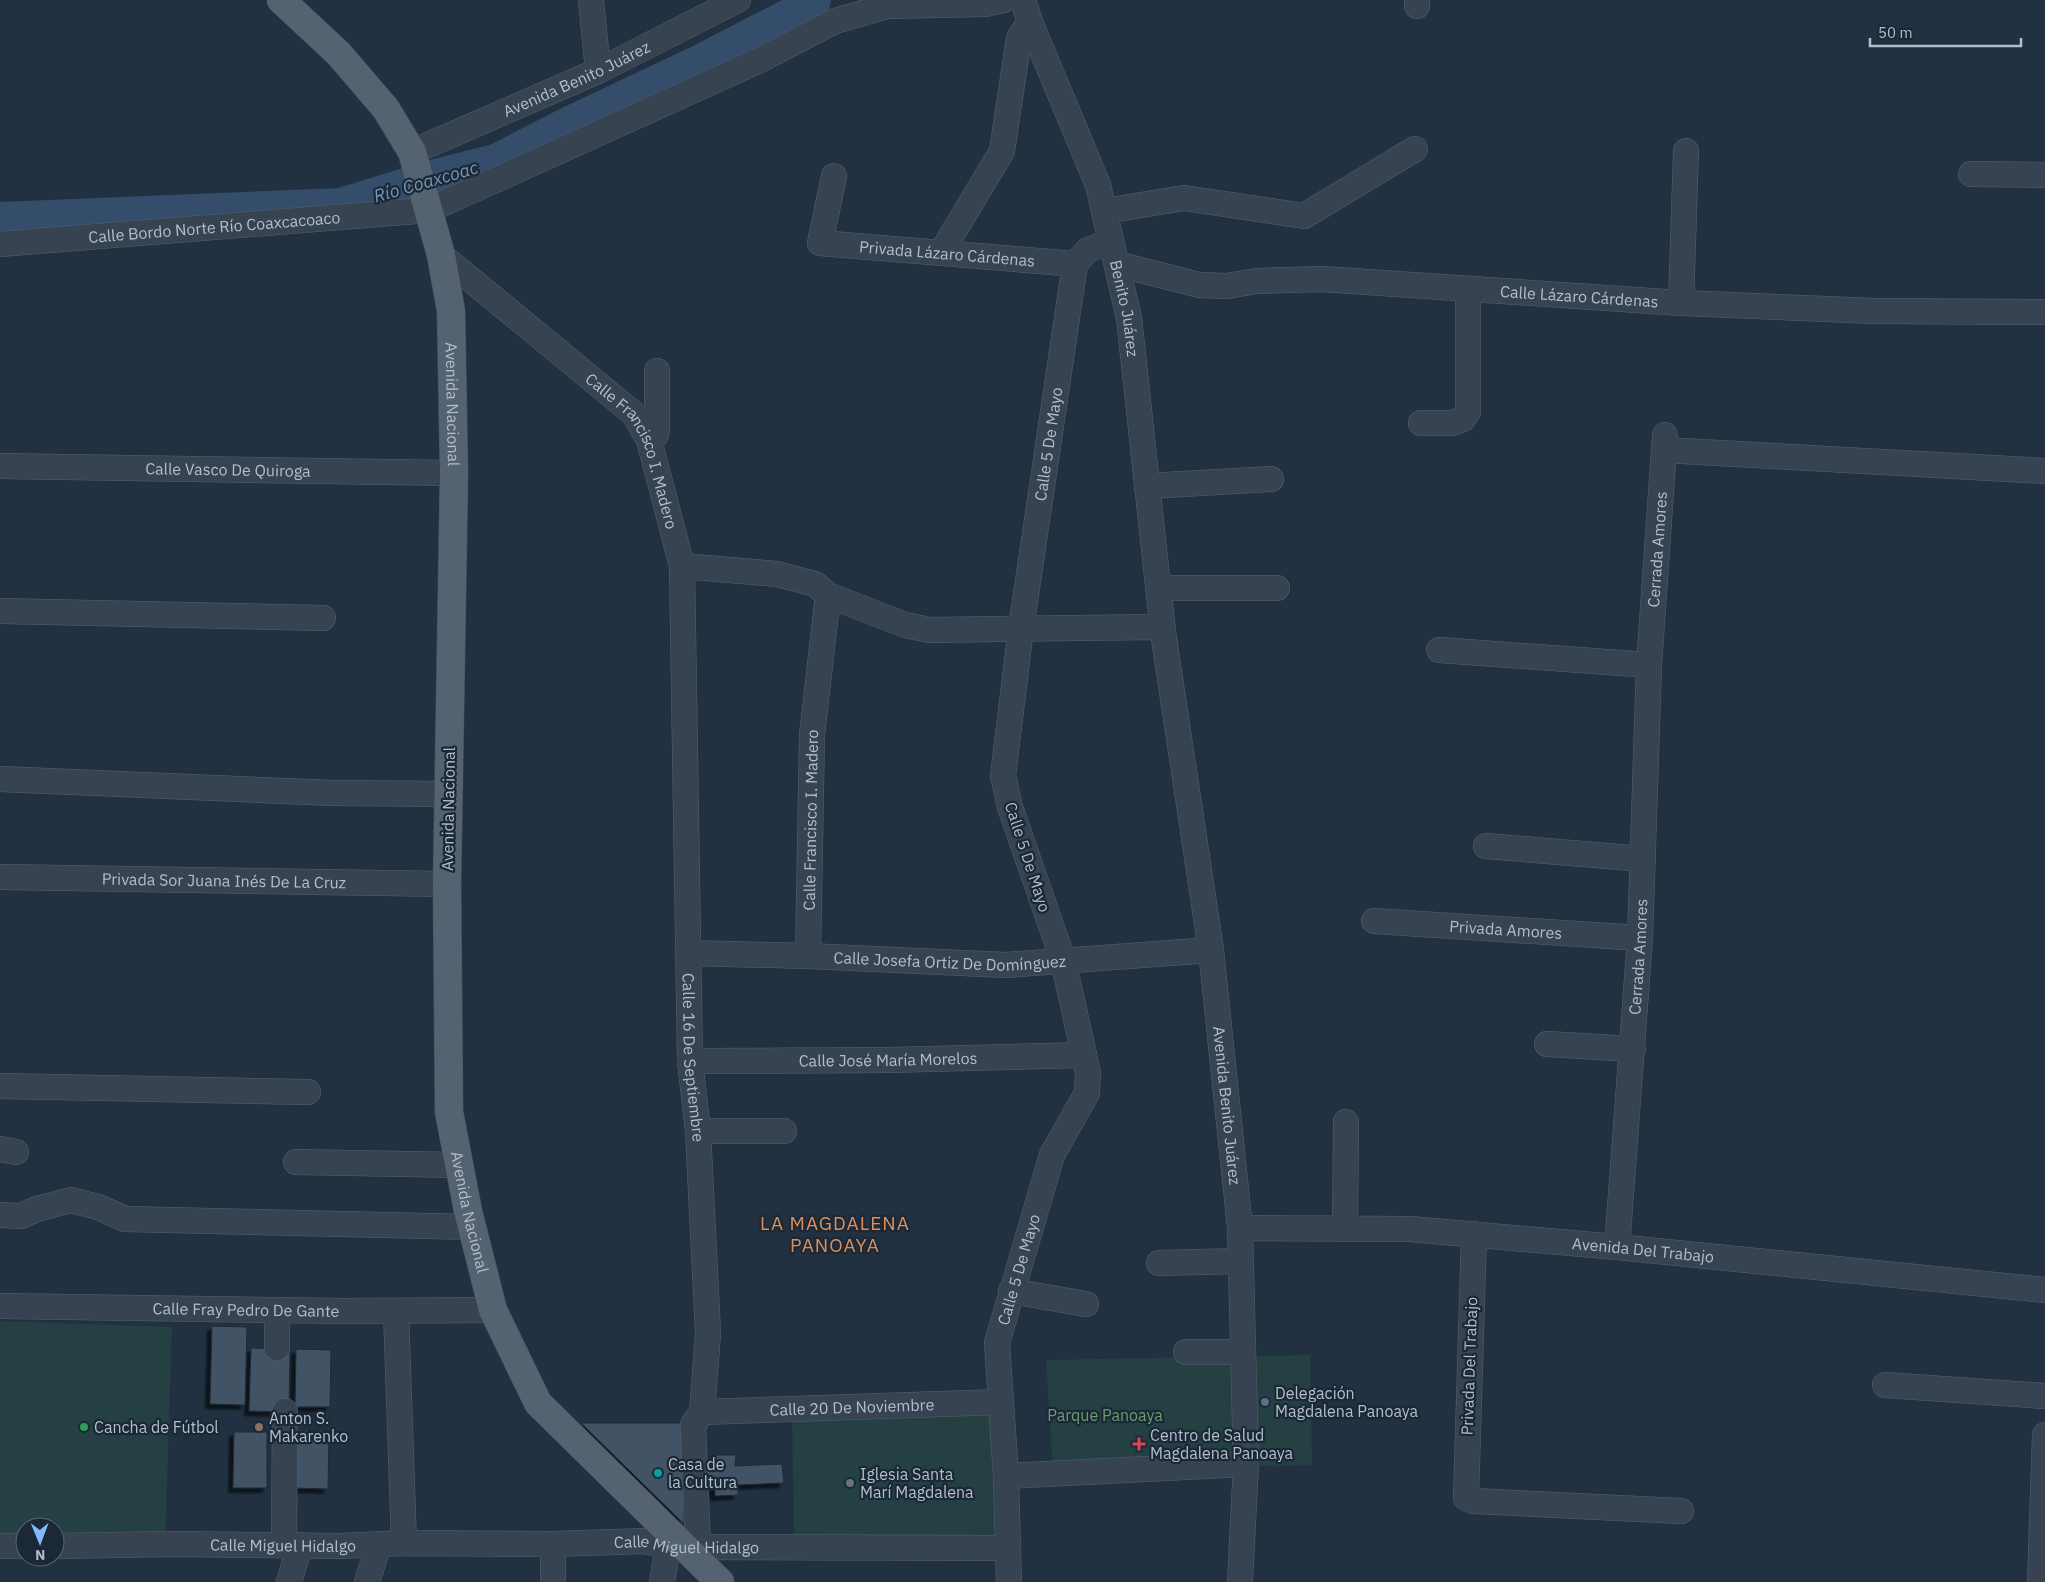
<svg xmlns="http://www.w3.org/2000/svg" width="2045" height="1582" viewBox="0 0 2045 1582" font-family="'IBM Plex Sans',sans-serif">
  <style>
    .green { fill: #244042 }
    .lines { fill: none; stroke-linecap: round; stroke-linejoin: round }
    .river { stroke: #344d6a; stroke-width: 36 }
    .building { fill: #435366; stroke: #1d2a38; filter: url(#shadow) }
    .minor-casing { stroke: #54616f; stroke-width: 26 }
    .major-casing { stroke: #404c5a; stroke-width: 29 }
    .minor { stroke: #374351; stroke-width: 25 }
    .major { stroke: #546271; stroke-width: 28 }
    .service-dot { fill: #5c6f8a; stroke: #1b2836; stroke-width: 2 }
    .leisure-dot { fill: #2e9e5b; stroke: #1b2836; stroke-width: 2 }
    .education-dot { fill: #8d6e63; stroke: #1b2836; stroke-width: 2 }
    .health-dot { fill: #e0444e; stroke: #1b2836; stroke-width: 2 }
    .culture-dot { fill: #0f9aa8; stroke: #1b2836; stroke-width: 2 }
    .worship-dot { fill: #6b7280; stroke: #1b2836; stroke-width: 2 }
    .labels { text-anchor: middle; stroke-width: 4.5; stroke-linejoin: round; paint-order: stroke }
    .street-label { font-size: 16px; fill: #b3becc; stroke: #1b2836 }
    .poi-label { font-size: 16px; fill: #b3becc; stroke: #1b2836; text-anchor: start }
    .park-label { font-size: 16px; fill: #679f72; stroke: #1b2836 }
    .water-label { font-size: 18px; font-style: italic; fill: #7795b6; stroke: #1b2836 }
    .quarter-label { font-size: 19px; letter-spacing: 1px; fill: #e08e59; stroke: #1b2836 }
  </style>
  <defs>
    <filter id="shadow"><feDropShadow dx="-4.5" dy="4.5" stdDeviation="1" flood-color="#0009"/></filter>
  </defs>
  <rect width="100%" height="100%" fill="#223142"/>
  <path class="green" d="M0,1321L172,1327L165,1544H55V1527H25V1544H0Z
    M1310,1355L1312,1465L1053,1472L1046,1360Z
    M999,1406L1004,1540H794L792,1409Z"/>
  <g class="lines">
    <path class="river" d="M0,220L341,206L432,178L496,162L570,124L699,63L798,12L813,0"/>
  </g>
  <path class="building" d="M212,1326L247,1327L245,1405L210,1404Z
    M251,1348L290,1349L289,1412L249,1411Z
    M296,1349L331,1350L330,1407H295Z
    M581,1423H683L684,1524Z
    M295,1430L329,1431L328,1489L294,1488Z
    M234,1432H267V1488H233Z
    M712,1455H736L735,1466L782,1464L784,1483L738,1485V1495L715,1496V1490H700L699,1468L712,1467Z"/>
  <g class="lines">
    <g class="minor-casing">
      <g id="minor">
        <path d="M591,0L598,71"/>
        <path id="s1" d="M1023,0L1030,22L1098,185L1129,318L1163,632L1211,950L1240,1228L1246,1464L1240,1582"/>
        <path d="M1417,0V6"/>
        <path id="s2" d="M412,152L598,71L738,0"/>
        <path d="M1971,174L2045,175"/>
        <path id="s3" d="M834,176L820,243L1075,264"/>
        <path d="M1105,211L1184,198L1304,216L1415,149"/>
        <path id="s4" d="M0,244L429,210L760,60L835,21L887,6L985,4L1003,0"/>
        <path d="M941,253L1002,151L1019,38L1030,22"/>
        <path id="s5" d="M441,255L634,414L649,440L682,566L690,1061L698,1131L708,1333L702,1412L693,1425L698,1547"/>
        <path id="s6" d="M1117,264L1199,285L1227,286L1257,281L1322,279L1681,303L1875,311L2045,312"/>
        <path d="M1681,303L1686,151"/>
        <path d="M1421,423H1453L1463,419L1468,412V289"/>
        <path d="M649,440L656,435L657,430V371"/>
        <path d="M1664,450L2045,471"/>
        <path id="s7" d="M0,466L454,473"/>
        <path d="M1147,486L1271,479"/>
        <path d="M682,566L777,574L815,584L828,595L905,625L930,630L1155,627L1163,632"/>
        <path d="M1158,588H1277"/>
        <path d="M0,611L323,618"/>
        <path d="M1439,650L1649,665"/>
        <path d="M0,779L333,793L449,794"/>
        <path d="M1486,846L1643,859"/>
        <path id="s8" d="M0,877L447,884"/>
        <path id="s9" d="M1374,921L1640,938"/>
        <path id="s10" d="M689,953L808,956L1006,965L1211,950"/>
        <path id="s11" d="M808,956L812,735L828,595"/>
        <path d="M1547,1044L1633,1049"/>
        <path id="s12" d="M690,1061L889,1060L1084,1055"/>
        <path d="M0,1086L308,1092"/>
        <path d="M698,1131H784"/>
        <path d="M0,1149L16,1152"/>
        <path d="M296,1162L459,1165"/>
        <path d="M0,1215L21,1216L37,1209L71,1200L98,1207L125,1219L473,1227"/>
        <path id="s13" d="M1240,1228L1410,1229L1617,1247L2045,1290"/>
        <path d="M1345,1229L1346,1122"/>
        <path d="M1474,1234L1466,1498L1474,1501L1681,1511"/>
        <path id="s14" d="M1617,1247L1640,938L1649,665L1665,435"/>
        <path d="M1159,1263L1241,1261"/>
        <path d="M1011,1291L1086,1304"/>
        <path id="s15" d="M0,1306L344,1311L493,1310"/>
        <path d="M277,1310V1348"/>
        <path d="M396,1311L404,1543"/>
        <path d="M1186,1352H1243"/>
        <path d="M1885,1385L2045,1396"/>
        <path id="s16" d="M702,1412L1000,1402"/>
        <path d="M1006,1476L1246,1464"/>
        <path d="M284,1545L285,1411"/>
        <path d="M0,1546H25"/>
        <path id="s17" d="M55,1546L174,1544L341,1546L404,1543L553,1544L645,1541L668,1547L1008,1548"/>
        <path d="M289,1582L300,1545"/>
        <path d="M367,1582L379,1544"/>
        <path d="M553,1582V1544"/>
        <path d="M662,1582L668,1547"/>
        <path id="s18" d="M1009,1582L1006,1476L997,1343L1052,1155L1087,1093L1088,1073L1063,960L1010,807L1003,776L1021,628L1075,264L1088,250L1111,241"/>
        <path d="M2040,1582L2045,1435"/>
      </g>
    </g>
    <g class="major-casing">
      <g id="major">
        <path id="s19" d="M281,0L339,54L386,109L412,152L441,255L451,311L454,473L447,884L449,1112L468,1211L493,1310L538,1403L720,1582"/>
      </g>
    </g>
    <use href="#minor" class="minor"/>
    <use href="#major" class="major"/>
  </g>
  <circle class="service-dot" cx="1265" cy="1402" r="5"/>
  <circle class="leisure-dot" cx="84" cy="1427" r="5"/>
  <circle class="education-dot" cx="259" cy="1427" r="5"/>
  <path class="health-dot" d="M1136.5 1436.5h5v5h5v5h-5v5h-5v-5h-5v-5h5z"/>
  <circle class="culture-dot" cx="658" cy="1473" r="5"/>
  <circle class="worship-dot" cx="850" cy="1483" r="5"/>
  <g class="labels">
    <g class="street-label">
      <text dy="6" stroke="none"><textPath href="#s2" startOffset="180">Avenida Benito Juárez</textPath></text>
      <text dy="6" stroke="none"><textPath href="#s4" startOffset="215">Calle Bordo Norte Río Coaxcacoaco</textPath></text>
      <text dy="6" stroke="none"><textPath href="#s3" startOffset="196">Privada Lázaro Cárdenas</textPath></text>
      <text dy="6" stroke="none"><textPath href="#s6" startOffset="466">Calle Lázaro Cárdenas</textPath></text>
      <text dy="6" stroke="none"><textPath href="#s1" startOffset="326">Benito Juárez</textPath></text>
      <text dy="6" stroke="none"><textPath href="#s19" startOffset="459">Avenida Nacional</textPath></text>
      <text dy="6" stroke="none"><textPath href="#s18" startOffset="1171">Calle 5 De Mayo</textPath></text>
      <text dy="6" stroke="none"><textPath href="#s5" startOffset="281">Calle Francisco I. Madero</textPath></text>
      <text dy="6" stroke="none"><textPath href="#s7" startOffset="228">Calle Vasco De Quiroga</textPath></text>
      <text dy="6" stroke="none"><textPath href="#s14" startOffset="699">Cerrada Amores</textPath></text>
      <text transform="translate(448 809) rotate(-89)" y="6">Avenida Nacional</text>
      <text dy="6" stroke="none"><textPath href="#s11" startOffset="136">Calle Francisco I. Madero</textPath></text>
      <text transform="translate(1028 857) rotate(72)" y="6">Calle 5 De Mayo</text>
      <text dy="6" stroke="none"><textPath href="#s8" startOffset="224">Privada Sor Juana Inés De La Cruz</textPath></text>
      <text dy="6" stroke="none"><textPath href="#s9" startOffset="132">Privada Amores</textPath></text>
      <text dy="6" stroke="none"><textPath href="#s14" startOffset="291">Cerrada Amores</textPath></text>
      <text dy="6" stroke="none"><textPath href="#s10" startOffset="261">Calle Josefa Ortiz De Domínguez</textPath></text>
      <text dy="6" stroke="none"><textPath href="#s5" startOffset="902">Calle 16 De Septiembre</textPath></text>
      <text dy="6" stroke="none"><textPath href="#s12" startOffset="198">Calle José María Morelos</textPath></text>
      <text dy="6" stroke="none"><textPath href="#s1" startOffset="1130">Avenida Benito Juárez</textPath></text>
      <text dy="6" stroke="none"><textPath href="#s19" startOffset="1269">Avenida Nacional</textPath></text>
      <text dy="6" stroke="none"><textPath href="#s13" startOffset="404">Avenida Del Trabajo</textPath></text>
      <text dy="6" stroke="none"><textPath href="#s18" startOffset="316">Calle 5 De Mayo</textPath></text>
      <text dy="6" stroke="none"><textPath href="#s15" startOffset="246">Calle Fray Pedro De Gante</textPath></text>
      <text transform="translate(1469 1366) rotate(-88)" y="6">Privada Del Trabajo</text>
      <text dy="6" stroke="none"><textPath href="#s16" startOffset="150">Calle 20 De Noviembre</textPath></text>
      <text dy="6" stroke="none"><textPath href="#s17" startOffset="228">Calle Miguel Hidalgo</textPath></text>
      <text dy="6" stroke="none"><textPath href="#s17" startOffset="632">Calle Miguel Hidalgo</textPath></text>
    </g>
    <g class="poi-label">
      <text x="1275" y="1399">Delegación<tspan x="1275" dy="18">Magdalena Panoaya</tspan></text>
      <text x="269" y="1424">Anton S.<tspan x="269" dy="18">Makarenko</tspan></text>
      <text x="94" y="1433">Cancha de Fútbol</text>
      <text x="1150" y="1441">Centro de Salud<tspan x="1150" dy="18">Magdalena Panoaya</tspan></text>
      <text x="668" y="1470">Casa de<tspan x="668" dy="18">la Cultura</tspan></text>
      <text x="860" y="1480">Iglesia Santa<tspan x="860" dy="18">Marí Magdalena</tspan></text>
    </g>
    <g class="park-label">
      <text x="1105" y="1421">Parque Panoaya</text>
    </g>
    <g class="water-label">
      <text transform="translate(426 182) rotate(-16)" y="6">Río Coaxcoac</text>
    </g>
    <g class="quarter-label">
      <text x="835" y="1230">LA MAGDALENA<tspan x="835" dy="22">PANOAYA</tspan></text>
    </g>
  </g>
  <g transform="translate(40 1542) rotate(179)"><circle r="24" fill="#1b2836" stroke="#586472"/>
  <path d="M0-4L9 19L0 12L-9 19Z" fill="#85b9ff"/>
  <text y="-8" font-size="14" font-weight="bold" text-anchor="middle" fill="#b3becc">N</text>
  </g>
  <path d="M1870 38v8h151v-8" fill="none" stroke="#b3becc" stroke-width="2.5"/>
  <text x="1878" y="38" font-size="15" fill="#b3becc" stroke="#1b2836" stroke-width="4" paint-order="stroke">50 m</text>
</svg>
